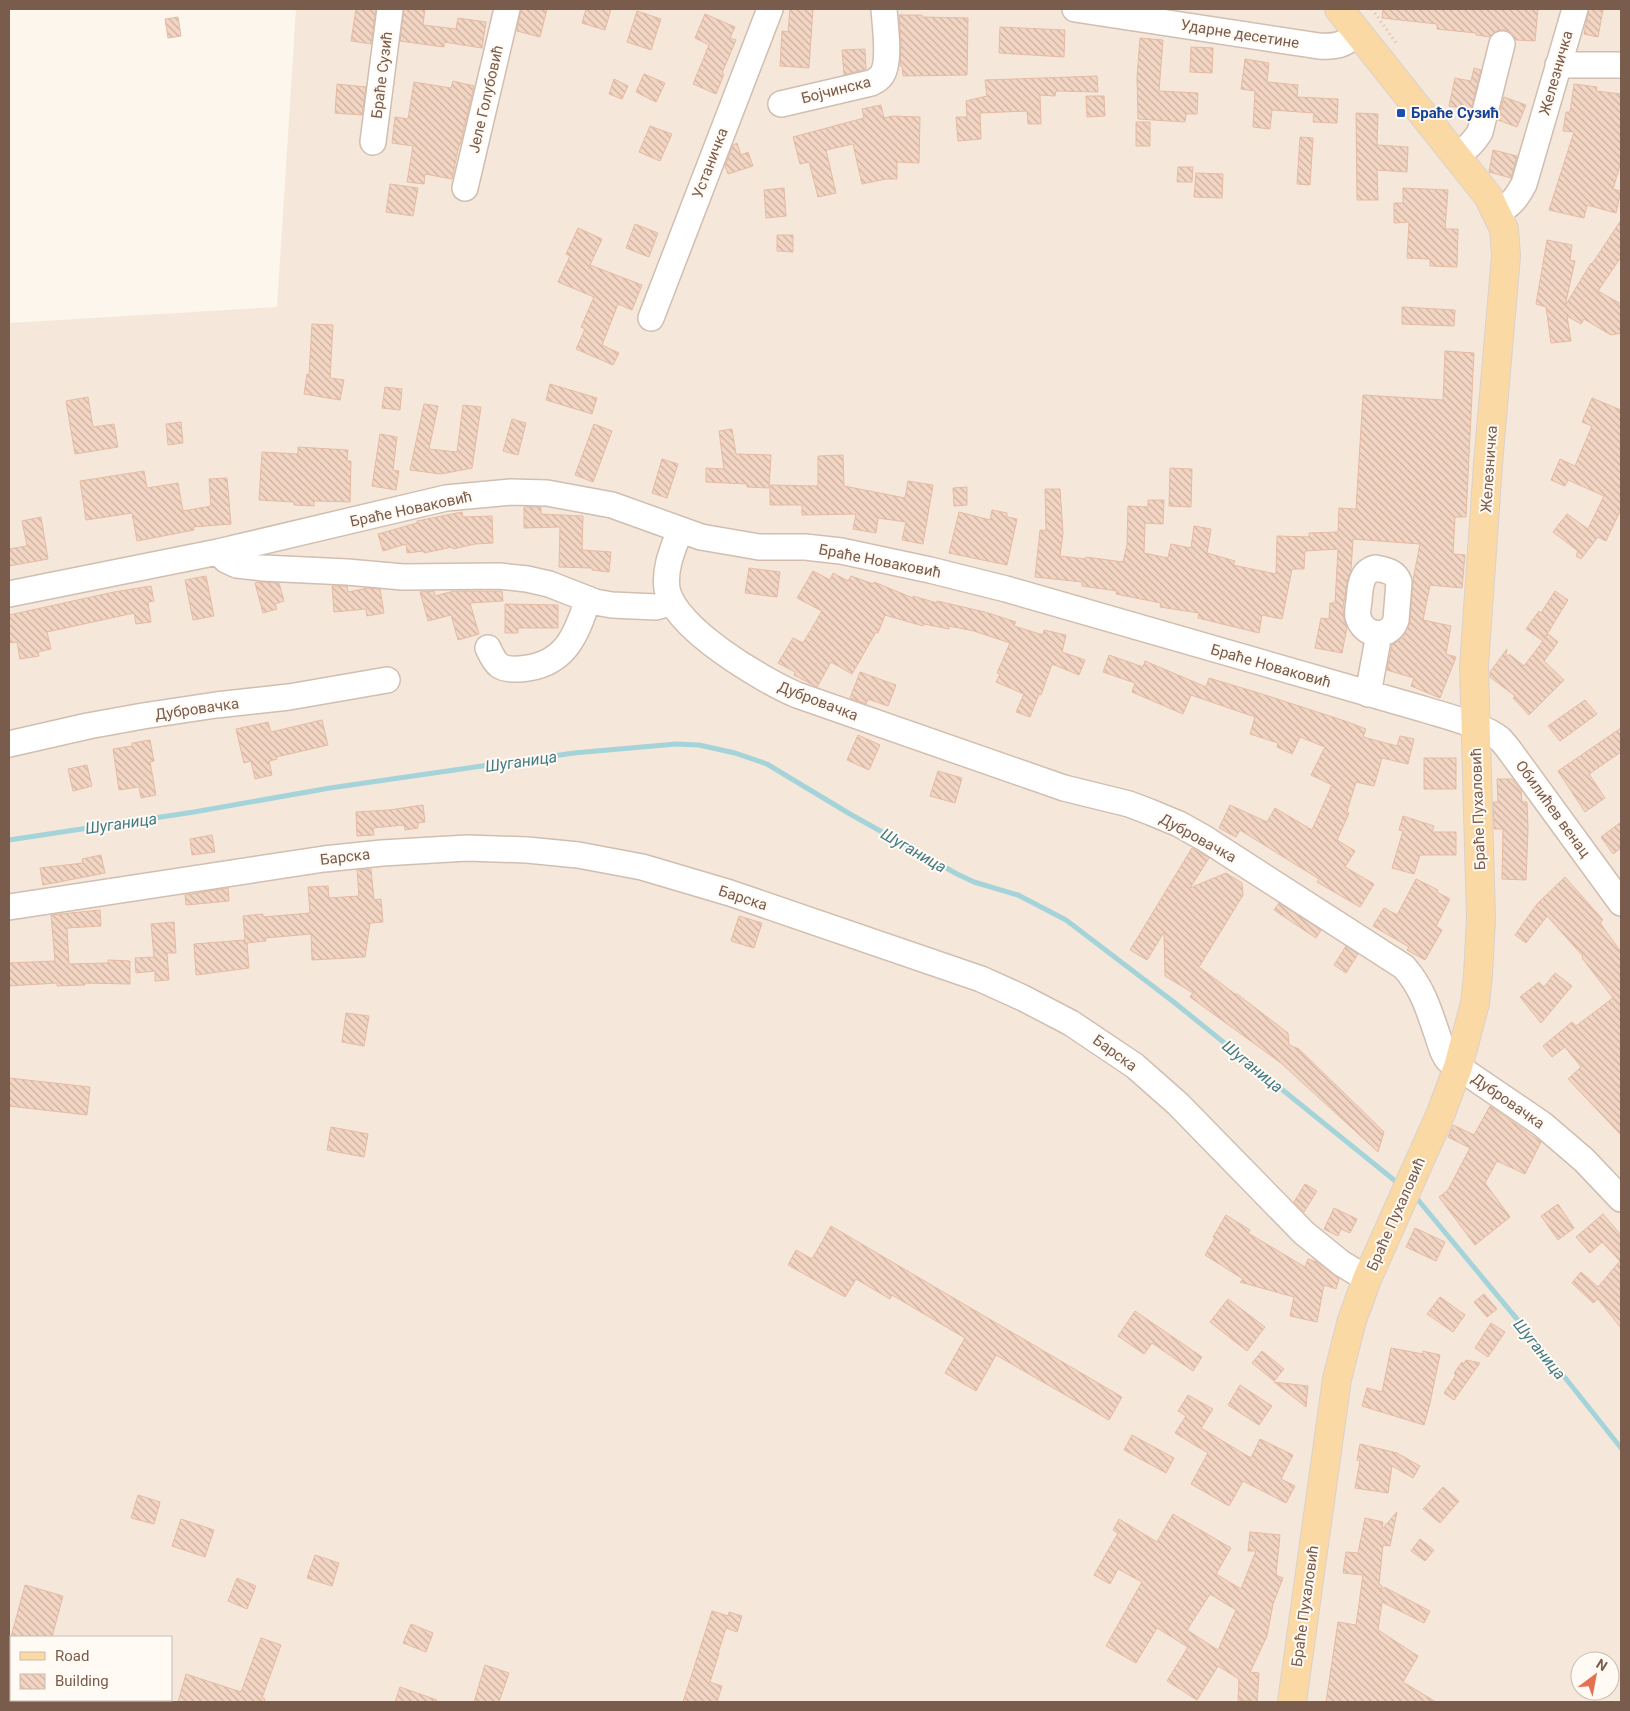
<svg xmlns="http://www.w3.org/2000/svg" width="1630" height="1711" viewBox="0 0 1630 1711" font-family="Roboto,sans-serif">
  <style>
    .residential { fill: #f5e8da; fill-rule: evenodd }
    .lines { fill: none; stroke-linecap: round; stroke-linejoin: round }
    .stream { stroke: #a5d3da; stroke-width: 5 }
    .building { fill: url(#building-back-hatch); stroke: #e6bba3; fill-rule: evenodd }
    .minor-casing { stroke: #d1beb0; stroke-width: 28 }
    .major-casing { stroke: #dad1cd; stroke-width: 30 }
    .path { stroke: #d9b8a5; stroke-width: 3; stroke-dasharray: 1 4; stroke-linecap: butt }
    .minor { stroke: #fff; stroke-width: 25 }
    .major { stroke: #fbd9a5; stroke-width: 28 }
    .transit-dot { fill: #1a4fb4; stroke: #fffaf3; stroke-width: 2 }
    .labels { text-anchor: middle; stroke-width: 4; stroke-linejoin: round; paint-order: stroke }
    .street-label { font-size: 15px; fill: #7a5c4d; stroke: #fffaf3 }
    .transit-label { font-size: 15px; font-weight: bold; fill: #164399; stroke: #fffaf3; text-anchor: start }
    .water-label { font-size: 16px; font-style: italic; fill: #437c86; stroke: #fffaf3 }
  </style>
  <defs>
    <pattern id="building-back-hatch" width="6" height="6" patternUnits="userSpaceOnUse" patternTransform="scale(1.25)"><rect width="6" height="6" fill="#f3d5c3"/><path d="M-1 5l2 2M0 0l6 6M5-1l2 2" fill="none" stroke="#cab0a1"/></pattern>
  </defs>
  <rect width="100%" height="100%" fill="#fdf6ec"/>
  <path class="residential" d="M296,9H1621V1702H9V323L277,307ZM11,1637H171V1700H11ZM1580,1661H1610V1691H1580Z"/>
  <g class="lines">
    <path class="stream" d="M9,840L194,812L330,788L482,766L574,753L676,744L699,745L735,753L767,764L850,814L957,874L974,882L1018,895L1066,920L1175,1003L1399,1184
      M1414,1195L1555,1365L1621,1448"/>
  </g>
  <path class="building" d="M356,9H376L371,44L351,41Z
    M404,9H425L423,25L456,29L458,18L486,22L482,48L444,42V47L400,41Z
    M521,9H547L540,37L517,31Z
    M586,9H611L605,30L582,23Z
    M790,9H813L809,68L780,66L782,31L788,32Z
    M1383,9H1538L1535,41L1516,40L1512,33L1505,30H1498L1490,37L1476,35V33L1437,29V24L1382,18Z
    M1589,9L1603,10L1598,37L1584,34Z
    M637,11L661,19L651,50L627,42Z
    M705,14L735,27L730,38L736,40L722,73L724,74L716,94L693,84L709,45L695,38Z
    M899,15H922V17L968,18L967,75L903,76L902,66H900L901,44Z
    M178,17L181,36L168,38L165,19Z
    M1000,27L1065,30L1064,57L999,53Z
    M1140,38L1163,40L1159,91L1198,93L1197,114H1186L1185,122L1138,119L1137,77Z
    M1191,47L1213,48L1212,73L1190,72Z
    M865,49L866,69L844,75L842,50Z
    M1245,59L1269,63L1267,82L1298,85L1297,97L1338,99L1337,123L1313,122L1314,113L1272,110L1270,129L1253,127L1255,91L1241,89Z
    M1474,68L1481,70L1471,110L1449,106L1455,78L1471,81Z
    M644,74L665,83L656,102L636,92Z
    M1097,76L1098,92L1056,91L1055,96L1040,95L1041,124H1028L1027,111L980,113L981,139L958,141L956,117H967L966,101L987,96L985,80Z
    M614,79L628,86L622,99L609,94Z
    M453,81L474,86L460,145H459L452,179L425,174L424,184L407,182L413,146L392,143L395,117L408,119L414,82L451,88Z
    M337,84L366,87L362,115L335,113Z
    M1574,84L1597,87L1596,91L1621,94V162L1613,189L1621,191L1616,213L1587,205L1584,218L1549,210L1574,132L1563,131L1566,112H1570Z
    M1086,96H1104L1105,116L1087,117Z
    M1504,97L1526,105L1517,127L1498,120Z
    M881,105L884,118L893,116L920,117L919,163L897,162V179H886L862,184L853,144L826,150L836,193L818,197L809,162L800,164L793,137L864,118L862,109Z
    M1356,113L1378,114L1377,145L1408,147L1407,172L1377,170L1378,200H1357Z
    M1136,122H1150V146H1136Z
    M650,126L672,134L660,161L639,152Z
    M1300,137L1313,138L1310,185L1297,184Z
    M737,143L741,155L748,152L753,166L728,174L725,166L733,145Z
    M1493,150L1517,156L1511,178L1489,172Z
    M1178,167H1193L1192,182H1177Z
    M1196,173L1223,174L1222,198L1194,197Z
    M390,184L418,188L413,216L386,212Z
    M784,188L786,216L766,218L764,190Z
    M1403,188L1448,190L1445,229H1458L1457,267L1430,266V259L1407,258L1409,222L1394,223V203H1403Z
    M1621,220V257L1598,291L1621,304V333L1611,335L1584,319L1581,324L1567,316L1571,341L1551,343L1546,307L1536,304L1547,240L1572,245L1570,260L1575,261L1565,306L1591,263L1592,264Z
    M635,224L658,233L649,257L626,248Z
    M578,228L602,239L590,265L642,285L632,310L618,304L602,345L619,353L613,365L576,349L585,329L581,327L594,297L558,282L570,256L566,254Z
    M777,235H793V252L777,251Z
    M1402,307L1455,310L1454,326L1402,324Z
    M312,324L333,325L330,378L344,380L340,400L304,394L307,374L309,375Z
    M1445,351L1474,353L1466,517H1455L1453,554L1465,555L1462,588L1430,585L1423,620L1451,626L1446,654L1456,657L1440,698L1411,686L1414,678L1387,670L1392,645L1403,637L1410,622L1413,580L1420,544L1353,539L1351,570L1347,583L1343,608L1344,619L1347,627L1342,653L1315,648L1321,618L1329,619L1330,603H1335L1338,549L1305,551L1304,569H1292L1282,619L1262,615L1259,633L1198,618L1199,613L1160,607L1161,603L1116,594L1117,591L1082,586V582L1035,577L1040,530L1046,531L1045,489H1060L1063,533L1060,556L1085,559L1086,557L1123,562L1127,545L1128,506L1148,507V500H1164L1163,524L1145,523L1144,553L1168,558L1171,544L1191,548L1194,526L1211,529L1207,553L1235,561L1233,565L1276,574L1277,536L1309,537V533L1338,532L1339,508L1356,509L1363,395L1443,400Z
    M550,384L597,398L592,414L546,400Z
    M385,387L402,389L400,410L382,408Z
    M88,397L93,427L114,424L118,447L75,454L66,401Z
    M1592,398L1621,410V509L1606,541L1598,537L1581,559L1576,556L1578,551L1553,532L1567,514L1588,529L1604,496L1568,480L1565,486L1551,480L1560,459L1575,466L1592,426L1582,422Z
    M424,404L438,406L429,449L457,452L463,405L481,407L472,468L441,474L410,470Z
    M512,419L526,423L518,455L503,451Z
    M181,422L183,443L168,445L166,424Z
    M594,424L612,431L593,482L575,475Z
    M732,429L736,454L771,455L769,488L747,487V484L706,482V468L724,469L719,431Z
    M380,434L397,437L393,470L399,471L396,490L372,486Z
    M298,447L348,450L347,461H351L350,502L314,501V506L294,505V502L259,500L262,452L298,454Z
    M843,455L844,486L905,498L908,481L933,485L923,544L902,540L906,522L878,518L876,533L853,529L856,514L802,515V505H770V485L818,486V456Z
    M662,459L678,464L667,498L652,493Z
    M1170,468L1192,469L1191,507L1169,506Z
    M144,471L147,488L178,483L183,511L211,506L209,479L227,478L231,524L193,527L194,530L137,541L132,513L86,520L80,481Z
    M967,487V505L954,506L953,488Z
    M524,507H541V514L583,516L582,550L611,552L609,572L592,570V568L559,567L560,527L524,528Z
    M992,510L1007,513V517L1017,519L1007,565L949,553L959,512L990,520Z
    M462,512L463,517L492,516L493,543L475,544L453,549L452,547L424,553V551L407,553L406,544L383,551L378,534L417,523V521Z
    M41,517L48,559L9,566V549L27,546L22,521Z
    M749,568L780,572L777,597L745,593Z
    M813,571L830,580L833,573L848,581L851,576L873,584L874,582L913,598V596L937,603V601L985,612L1016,622L1014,626L1043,635L1044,630L1066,635L1062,652L1085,660L1079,675L1052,664L1041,695L1039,694L1030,717L1016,712L1024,694L996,682L1000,674L997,673L1010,643L974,631L949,626V629L924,624L923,626L885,615L878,633L876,632L852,674L831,662L817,687L794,675L795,672L778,663L793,638L803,643L822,611L797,598Z
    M206,576L214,616L193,620L185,580Z
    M258,582L279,583L284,601L275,604L277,609L263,613L255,583Z
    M151,586L154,601L148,602L151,622L136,624L134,613L47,632L51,649L38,652L39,656L20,659L17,642L9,643V615L114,592Z
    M332,586H347L348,592L368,588L380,589L384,613L367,616L366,609L334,612Z
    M434,591L435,596L454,591H502L503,601L470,603L479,634L458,640L451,615L428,621L420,592Z
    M1555,591L1568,600L1544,639L1548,634L1558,642L1544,661L1564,680L1529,715L1513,698L1515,696L1490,677V672L1507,649L1505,659L1509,654L1524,666L1543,641L1526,629L1539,611L1541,613Z
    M505,604L558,605V628H518V633H505Z
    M1109,655L1143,667L1145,661L1206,687L1209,678L1262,694L1345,721L1366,729L1363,737L1397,746L1400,736L1414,739L1408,764L1382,758L1374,786L1356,782L1347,811L1349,813L1337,840L1355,851L1345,867L1374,884L1360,907L1317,882L1319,879L1240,830L1236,837L1219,828L1230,805L1267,822L1275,808L1312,830L1332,785L1311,775L1325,747L1300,737L1292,754L1277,747L1278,743L1250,734L1255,717L1191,695L1183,714L1132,692L1135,683L1103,672Z
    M860,672L896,685L888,706L868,699L866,704L850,698Z
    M1585,700L1597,714L1560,741L1548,726Z
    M322,720L328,745L276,757L277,759L269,761L272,775L255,779L251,761L244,763L236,729L268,722L271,732Z
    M1621,728V752L1589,774L1605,798L1585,812L1558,771Z
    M858,735L880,745L869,770L847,760Z
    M150,740L154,761L150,762L156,795L141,798L139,787L119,790L113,749L132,746V743Z
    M1424,758H1456V789H1424Z
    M87,765L92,786L73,791L68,769Z
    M938,771L962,778L955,803L930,796Z
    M1497,779H1512L1521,791L1522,802H1527L1528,829L1526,880L1502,879L1503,829H1494L1493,802H1498Z
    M423,805L425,822L418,823V828L405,830L404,825L373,828L374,835L357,836L356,812L389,810Z
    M1403,816L1434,826L1432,832H1456V855H1420L1414,874L1392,868L1403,831L1399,830Z
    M1621,822V848L1613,854L1601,837Z
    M212,835L215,852L192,855L190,839Z
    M1192,848L1209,858L1190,888L1226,873L1242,883L1243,895L1199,967L1235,994H1237L1288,1033L1289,1045L1299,1049L1384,1132L1378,1152L1281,1063L1190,997L1193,993L1165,976L1164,932L1147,960L1130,950Z
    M101,855L105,873L43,885L40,868L83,863L82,859Z
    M371,869L374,900L381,899L383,922L370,923L365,957L312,960L311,934L265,938L266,941L247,943L249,968L196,975L194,944L245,940L243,916L263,914V917L310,913L308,887L328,886L329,898L359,896L357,870Z
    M1565,877L1603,920L1600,923L1621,952V1135L1568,1079L1581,1067L1565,1047L1552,1057L1543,1046L1572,1022L1576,1026L1613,998L1582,958L1583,956L1547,916L1526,943L1515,935L1537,904Z
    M1416,879L1438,890L1437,892L1450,899L1436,926L1442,930L1425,960L1407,950L1409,947L1373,926L1384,908L1397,915Z
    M228,888L229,901L186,905L185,895Z
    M1279,903L1321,930L1316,938L1274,910Z
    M100,910L101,926L67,928L69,964L108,963V960L130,961V984L85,983V985L57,986V983L9,986V963L55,961L51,915Z
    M739,916L762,923L754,948L731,941Z
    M174,922L176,953H167L169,980L155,981V971L136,973L135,958L154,957L151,924Z
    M1346,946L1358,954L1346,973L1334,965Z
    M1555,973L1572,986L1541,1023L1520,997L1539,982L1544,987Z
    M346,1013L369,1016L364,1046L342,1042Z
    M9,1078L90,1087L87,1115L9,1106Z
    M1490,1106L1541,1142L1525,1174L1497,1161L1485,1183L1510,1217L1475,1245L1439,1197L1448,1190L1470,1148L1448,1137L1453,1125L1474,1135Z
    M331,1127L368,1134L364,1157L327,1150Z
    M1305,1184L1317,1191L1304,1212L1294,1202Z
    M1558,1204L1574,1228L1558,1240L1541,1216Z
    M1334,1208L1357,1219L1350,1233L1341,1229L1338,1236L1324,1229Z
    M1603,1214L1621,1235V1328L1598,1299L1593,1303L1572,1283L1581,1272L1598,1287L1620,1261L1602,1242L1590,1253L1576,1237Z
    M1226,1215L1250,1230L1248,1233L1305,1267L1308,1259L1317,1262L1339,1279L1336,1289L1324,1285L1317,1322L1290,1316L1294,1297L1240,1282L1243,1279L1205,1255L1215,1238L1213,1237Z
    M831,1226L1122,1397L1109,1420L996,1355L976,1391L945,1373L965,1338L892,1295L890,1299L856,1279L845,1297L788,1265L796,1250L812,1259Z
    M1415,1228L1445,1242L1436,1261L1406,1247Z
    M1484,1294L1497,1309L1487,1317L1474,1302Z
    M1440,1297L1465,1315L1453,1332L1427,1314Z
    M1228,1299L1265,1327L1247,1351L1210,1322Z
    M1135,1311L1202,1357L1193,1371L1152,1343L1144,1354L1118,1336Z
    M1491,1323L1505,1332L1488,1357L1475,1348Z
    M1391,1348L1423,1354V1351L1440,1355L1430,1403L1424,1425L1362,1406L1367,1388L1382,1392Z
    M1262,1351L1284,1369L1274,1381L1252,1363Z
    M1466,1360L1480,1363L1454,1400L1444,1393L1456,1375L1454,1373L1462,1362L1464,1364Z
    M1274,1382L1308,1386L1306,1407Z
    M1240,1385L1272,1406L1259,1425L1228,1405Z
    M1188,1395L1213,1409L1201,1428L1251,1458L1260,1439L1293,1455L1281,1479L1295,1486L1286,1503L1243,1481L1229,1506L1191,1484L1208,1453L1175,1433L1186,1416L1178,1411Z
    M1132,1435L1174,1458L1166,1473L1124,1450Z
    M1360,1444L1397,1453L1420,1466L1413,1478L1392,1466L1388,1493L1355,1488L1360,1461L1357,1460Z
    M1443,1487L1459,1501L1440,1523L1423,1509Z
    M138,1495L160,1502L154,1524L131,1518Z
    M1397,1512L1390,1546L1383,1545L1379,1584L1382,1586L1380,1592L1384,1587L1430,1611L1424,1623L1382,1602L1378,1630L1418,1656L1403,1682L1436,1702H1326L1338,1622L1356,1625L1363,1575L1343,1573L1346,1552L1358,1553L1365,1518L1383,1522L1382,1529Z
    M1173,1514L1231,1548L1216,1574L1241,1589L1256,1551H1248L1250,1532L1280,1535L1276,1575L1283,1578L1273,1604L1267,1636L1250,1672L1259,1673L1257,1702L1238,1700L1239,1679L1218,1666L1197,1700L1167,1681L1188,1647L1157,1628L1136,1663L1106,1646L1142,1582L1118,1569L1110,1584L1094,1575L1118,1533L1113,1530L1119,1519L1157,1542ZM1210,1594L1236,1610L1218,1650L1187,1630Z
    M181,1519L214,1530L205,1557L172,1546Z
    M1420,1539L1434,1550L1425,1561L1411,1551Z
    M315,1555L339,1563L332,1586L307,1578Z
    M237,1578L256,1586L247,1609L228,1601Z
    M25,1585L63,1596L52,1637H11Z
    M712,1611L728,1616L729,1612L742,1616L737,1632L726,1628L718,1653H719L710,1682L722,1686L717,1702H683Z
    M411,1624L433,1633L426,1652L403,1643Z
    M261,1638L281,1645L262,1698L265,1699L264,1702H178L186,1674L241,1692Z
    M485,1665L509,1673L499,1702H474Z
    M400,1687L437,1700L436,1702H395Z"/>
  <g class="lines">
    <g class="minor-casing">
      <path id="minor" d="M1075,9L1319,46C1337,47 1344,45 1358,33
        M1558,65H1621
        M781,104L871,83C875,81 878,80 881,76C891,64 885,25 884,9
        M373,142L390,9
        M1457,155C1467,149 1474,142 1480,132L1502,44
        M465,188L507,9
        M1497,212C1511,206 1517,197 1524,184L1575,9
        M651,318L770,9
        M680,530C673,549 664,568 667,589C674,628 762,680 797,695L1064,788L1129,804L1150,812L1179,824L1204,838L1404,967C1421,986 1428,1007 1436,1031C1440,1041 1441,1052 1448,1060L1542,1124L1584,1160L1621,1199
        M218,552L226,560L237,565L263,568L347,572L403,577L499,576L527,579L549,584L595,602L612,605L656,607L671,603
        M1375,568C1385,570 1395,571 1399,582L1396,620C1389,640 1364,637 1358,617C1357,612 1358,607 1359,601C1360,589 1360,572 1375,568Z
        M9,594L218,552L446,498L511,492L547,493L612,505L701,537L759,547H805L841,551L930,570L1006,589L1423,709C1445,716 1483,725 1500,739C1504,743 1507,747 1510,751L1621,903
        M488,648C496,666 500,670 520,669C564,666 576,637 588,599
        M1368,694L1379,634
        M9,744L88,726L143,716L216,705L289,697L387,680
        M9,907L324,859L382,853L467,848L527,850L578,855L642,867L730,893L981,979L1023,998L1071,1023L1135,1066L1178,1104L1304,1233L1341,1263L1367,1279"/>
    </g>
    <g class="major-casing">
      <path id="major" d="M1292,1702L1337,1379L1352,1320L1367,1279L1441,1113L1458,1067L1475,1003L1478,975L1481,919L1474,667L1488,464L1506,256L1504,229L1488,196L1339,9"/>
    </g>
    <path class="path" d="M1372,9L1396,43"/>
    <use href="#minor" class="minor"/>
    <use href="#major" class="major"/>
  </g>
  <rect class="transit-dot" x="1396" y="108" width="10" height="10" rx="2.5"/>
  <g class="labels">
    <g class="street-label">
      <text transform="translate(1240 34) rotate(9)" y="5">Ударне десетине</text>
      <text transform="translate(1556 73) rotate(-74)" y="5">Железничка</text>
      <text transform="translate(382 75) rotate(-83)" y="5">Браће Сузић</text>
      <text transform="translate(836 90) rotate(-14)" y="5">Бојчинска</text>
      <text transform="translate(486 99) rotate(-77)" y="5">Јеле Голубовић</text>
      <text transform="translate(710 163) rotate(-69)" y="5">Устаничка</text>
      <text transform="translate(1489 469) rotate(-86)" y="5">Железничка</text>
      <text transform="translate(411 509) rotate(-12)" y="5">Браће Новаковић</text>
      <text transform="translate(880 561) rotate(11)" y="5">Браће Новаковић</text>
      <text transform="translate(1271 666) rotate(16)" y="5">Браће Новаковић</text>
      <text transform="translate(818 701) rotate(21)" y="5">Дубровачка</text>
      <text transform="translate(197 709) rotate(-8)" y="5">Дубровачка</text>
      <text transform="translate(1478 809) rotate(-92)" y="5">Браће Пухаловић</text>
      <text transform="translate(1553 809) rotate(54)" y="5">Обилићев венац</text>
      <text transform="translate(1198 838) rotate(29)" y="5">Дубровачка</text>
      <text transform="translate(345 857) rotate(-7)" y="5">Барска</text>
      <text transform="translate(743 898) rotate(18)" y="5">Барска</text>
      <text transform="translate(1115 1053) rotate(36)" y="5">Барска</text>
      <text transform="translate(1508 1101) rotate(35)" y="5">Дубровачка</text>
      <text transform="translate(1396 1214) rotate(-66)" y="5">Браће Пухаловић</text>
      <text transform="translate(1305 1606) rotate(-82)" y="5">Браће Пухаловић</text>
    </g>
    <g class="transit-label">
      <text x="1411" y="118">Браће Сузић</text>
    </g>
    <g class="water-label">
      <text transform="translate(521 761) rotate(-8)" y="6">Шуганица</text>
      <text transform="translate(121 823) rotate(-8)" y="6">Шуганица</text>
      <text transform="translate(914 850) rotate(30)" y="6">Шуганица</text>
      <text transform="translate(1253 1066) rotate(39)" y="6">Шуганица</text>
      <text transform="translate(1540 1349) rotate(51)" y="6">Шуганица</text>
    </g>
  </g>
  <rect width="1630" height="1711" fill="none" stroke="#7a5c4d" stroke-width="20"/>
  <rect x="10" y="1636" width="162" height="65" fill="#fffaf3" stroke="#cabbb1"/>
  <rect x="20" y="1652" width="25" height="8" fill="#fbd9a5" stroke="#cabbb1"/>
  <text x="55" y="1661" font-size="15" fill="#7a5c4d">Road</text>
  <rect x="20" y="1674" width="25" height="15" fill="url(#building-back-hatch)" stroke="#cabbb1"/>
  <text x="55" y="1686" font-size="15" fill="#7a5c4d">Building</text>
  <g transform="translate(1595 1676) rotate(32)"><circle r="24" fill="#fffaf3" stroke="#cabbb1"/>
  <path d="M0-4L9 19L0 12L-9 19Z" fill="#e76f51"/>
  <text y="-8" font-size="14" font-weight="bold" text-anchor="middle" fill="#7a5c4d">N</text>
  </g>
</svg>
